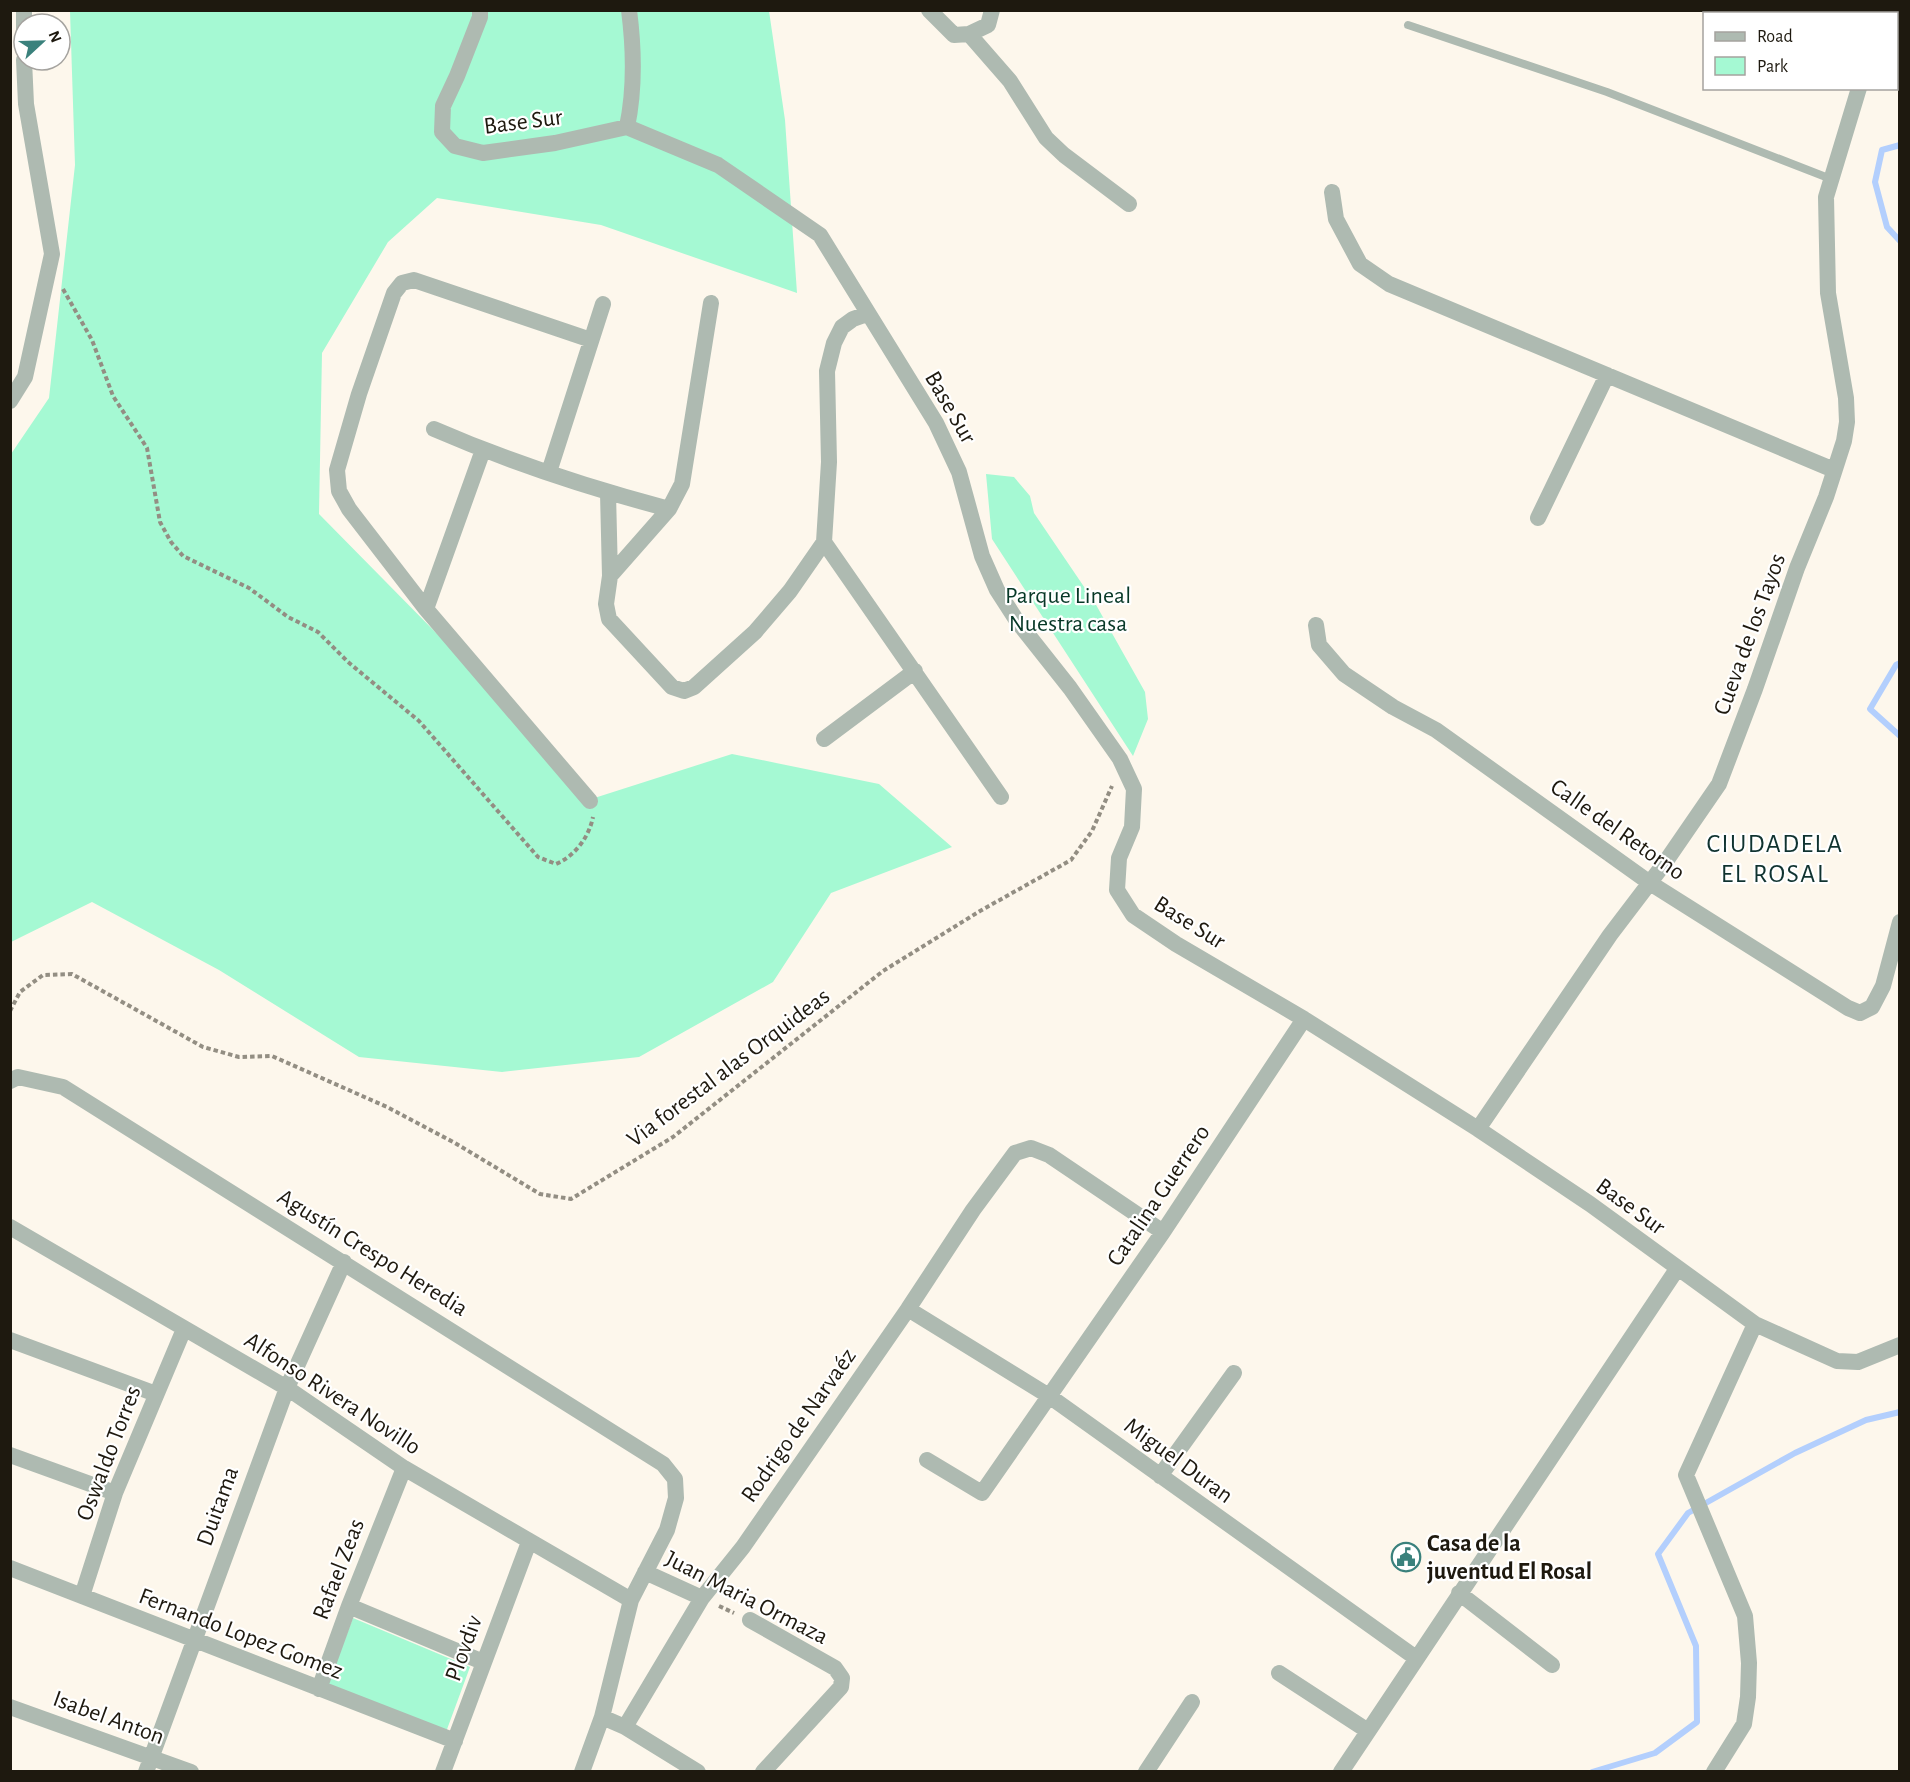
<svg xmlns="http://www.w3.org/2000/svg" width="1910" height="1782" viewBox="0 0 1910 1782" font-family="'Alegreya Sans',sans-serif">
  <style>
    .green { fill: #a5f9d3 }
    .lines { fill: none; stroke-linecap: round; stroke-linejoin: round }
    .stream { stroke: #b3cffd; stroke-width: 6 }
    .path { stroke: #938e83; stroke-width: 4; stroke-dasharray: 4.5 3; stroke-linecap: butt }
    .lane { stroke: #aebab1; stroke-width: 8 }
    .street { stroke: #aebab1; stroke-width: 16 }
    .labels { text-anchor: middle; stroke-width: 4.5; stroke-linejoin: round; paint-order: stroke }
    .street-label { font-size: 24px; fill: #1e190f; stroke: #fff }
    .park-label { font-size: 24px; fill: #073827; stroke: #fff }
    .poi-label { font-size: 24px; font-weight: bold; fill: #1e190f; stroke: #fff; text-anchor: start }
    .neighbourhood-label { font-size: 26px; letter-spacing: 1.5px; fill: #103330; stroke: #fff }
  </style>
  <rect width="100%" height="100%" fill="#fdf7ec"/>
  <path class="green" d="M70,11H769L785,120L797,293L601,225L437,198L388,242L322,353L319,514L448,645L585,801L732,754L879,784L952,847L831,893L773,982L639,1057L502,1072L359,1057L219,970L92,902L11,942V454L49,398L75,165Z
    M986,474L1014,477L1030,496L1034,513L1095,603L1145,692L1148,719L1133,756L992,539Z
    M353,1618L470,1667L446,1732L326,1689Z"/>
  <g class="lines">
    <path class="stream" d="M1900,145L1882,150L1875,182L1887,227L1900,241
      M1900,663L1896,665L1870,709L1900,736
      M1592,1772L1655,1753L1697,1722L1696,1646L1658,1554L1688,1513L1795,1453L1866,1420L1900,1412"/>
    <path class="path" d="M63,289L92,340L113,396L147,448L160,522L171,542L183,556L249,588L288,617L318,632L348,662L419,721L538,857L556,864C575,856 589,837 593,817
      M10,1011L20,992L43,975L72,974L203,1047L239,1057L272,1056L387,1107L455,1143L540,1194L571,1199L673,1137L883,971L980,911L1071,860L1092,831L1112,786
      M719,1606L734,1613"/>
    <path class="lane" d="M1408,25L1607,92L1831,179"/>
    <path class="street" d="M24,10V51
      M480,10V17L457,76L443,106L442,132L455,146L483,153L555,143L627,127L718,165L820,235L936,423L959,472L982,556L997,590L1017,621L1070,688L1120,759L1134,789L1132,827L1119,858L1117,890L1133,915L1176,944L1304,1019L1478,1129L1590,1204L1755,1324L1837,1361L1858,1362L1900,1345
      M929,10L954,35L969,34L988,25L992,10
      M1883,14L1884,10
      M969,34L1010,81L1046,138L1064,155L1129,204
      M627,127C635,89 634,49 629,10
      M1332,192L1336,219L1360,264L1389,284L1834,470
      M10,401L25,377L52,254L26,104L24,60
      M434,429C510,462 589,488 669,509
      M549,472L603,304
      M608,493L610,576L606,604L609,619L672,687L684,691L694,687L755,632L790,591L824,542L829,462L827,371L834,343L842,327L853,319L867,314
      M1538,518L1607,375
      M824,542L1001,797
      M610,576L669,509L682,484L711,303
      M426,609L483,450
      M1316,625L1319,645L1344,674L1393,707L1436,730L1650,883L1848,1008L1860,1013L1872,1007L1883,986L1900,922
      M824,739L915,671
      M590,801L426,609L349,509L339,491L337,470L359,394L394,293L402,283L414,280L591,340
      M10,1081L18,1077L63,1087L663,1464L675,1479L676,1498L667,1530L631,1600L602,1717
      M1478,1129L1610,935L1664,864L1719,784L1755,689L1797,568L1826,497L1844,441L1847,422L1846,398L1828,293L1826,197L1859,88
      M10,1227L287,1388L404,1468L631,1600
      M908,1309L1049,1396L1416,1658
      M10,1340L156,1394
      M10,1455L115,1493
      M927,1460L982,1493L1163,1232L1304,1019
      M1160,1476L1234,1373
      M10,1568L455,1741
      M645,1572L702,1598
      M1459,1593L1552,1665
      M82,1596L115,1493L184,1329
      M349,1606L483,1662
      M750,1620L835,1668L842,1678L841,1687L763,1772
      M1279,1673L1368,1731
      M319,1689L349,1606L404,1468
      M10,1707L191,1772
      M625,1727L702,1598L743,1547L908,1309L973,1210L1015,1153L1031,1148L1049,1155L1163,1232
      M146,1772L287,1388L344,1262
      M443,1772L529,1542
      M582,1772L602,1717L625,1727L698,1772
      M1146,1772L1192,1702
      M1341,1772C1454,1604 1565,1436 1677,1269
      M1714,1772L1744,1724L1748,1697L1749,1663L1745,1616L1686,1475L1755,1324"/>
  </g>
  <defs>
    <g id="civic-ring" transform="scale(1.5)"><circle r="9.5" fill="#fff" stroke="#3a817c" stroke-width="1.5"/><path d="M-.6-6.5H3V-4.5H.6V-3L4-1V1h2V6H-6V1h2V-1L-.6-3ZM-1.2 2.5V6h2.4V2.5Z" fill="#3a817c"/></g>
  </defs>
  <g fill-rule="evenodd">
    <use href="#civic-ring" x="1406" y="1557"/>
  </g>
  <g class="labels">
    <g class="street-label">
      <text transform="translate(523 121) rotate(-7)" y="8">Base Sur</text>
      <text transform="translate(951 407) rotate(60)" y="8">Base Sur</text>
      <text transform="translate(1749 634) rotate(-70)" y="8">Cueva de los Tayos</text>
      <text transform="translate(1618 829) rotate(35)" y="8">Calle del Retorno</text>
      <text transform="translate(1190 922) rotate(32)" y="8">Base Sur</text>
      <text transform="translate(728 1067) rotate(-37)" y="8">Via forestal alas Orquideas</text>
      <text transform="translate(1158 1195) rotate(-56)" y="8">Catalina Guerrero</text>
      <text transform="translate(1631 1206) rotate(36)" y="8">Base Sur</text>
      <text transform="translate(373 1252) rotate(32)" y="8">Agustín Crespo Heredia</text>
      <text transform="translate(333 1393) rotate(33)" y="8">Alfonso Rivera Novillo</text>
      <text transform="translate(798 1425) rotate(-55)" y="8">Rodrigo de Narvaéz</text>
      <text transform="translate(108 1453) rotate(-69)" y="8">Oswaldo Torres</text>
      <text transform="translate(1179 1460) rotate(36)" y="8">Miguel Duran</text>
      <text transform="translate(217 1506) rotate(-70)" y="8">Duitama</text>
      <text transform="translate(338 1569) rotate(-69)" y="8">Rafael Zeas</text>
      <text transform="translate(747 1597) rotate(27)" y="8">Juan Maria Ormaza</text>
      <text transform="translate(241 1633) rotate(21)" y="8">Fernando Lopez Gomez</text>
      <text transform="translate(463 1648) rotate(-70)" y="8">Plovdiv</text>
      <text transform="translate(109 1717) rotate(20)" y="8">Isabel Anton</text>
    </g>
    <g class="park-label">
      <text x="1068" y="603">Parque Lineal<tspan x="1068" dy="28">Nuestra casa</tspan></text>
    </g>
    <g class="poi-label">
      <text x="1427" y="1551">Casa de la<tspan x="1427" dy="28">juventud El Rosal</tspan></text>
    </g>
    <g class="neighbourhood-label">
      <text x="1775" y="852">CIUDADELA<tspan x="1775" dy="30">EL ROSAL</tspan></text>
    </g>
  </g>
  <rect width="1910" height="1782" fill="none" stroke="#1e190f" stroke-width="24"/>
  <rect x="1703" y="12" width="195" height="78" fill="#ffffff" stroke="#a5a39f" stroke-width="1.5"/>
  <rect x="1715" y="32" width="30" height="9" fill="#aebab1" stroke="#a5a39f" stroke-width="1.5"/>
  <text x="1757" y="42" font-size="18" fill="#1e190f">Road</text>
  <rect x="1715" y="57" width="30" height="18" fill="#a5f9d3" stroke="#a5a39f" stroke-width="1.5"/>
  <text x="1757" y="72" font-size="18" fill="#1e190f">Park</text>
  <g transform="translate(42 42) rotate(68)"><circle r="28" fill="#ffffff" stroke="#a5a39f" stroke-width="1.5"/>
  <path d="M0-4.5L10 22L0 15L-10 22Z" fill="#3a817c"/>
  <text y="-9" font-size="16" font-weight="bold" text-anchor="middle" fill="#1e190f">N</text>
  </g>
</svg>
